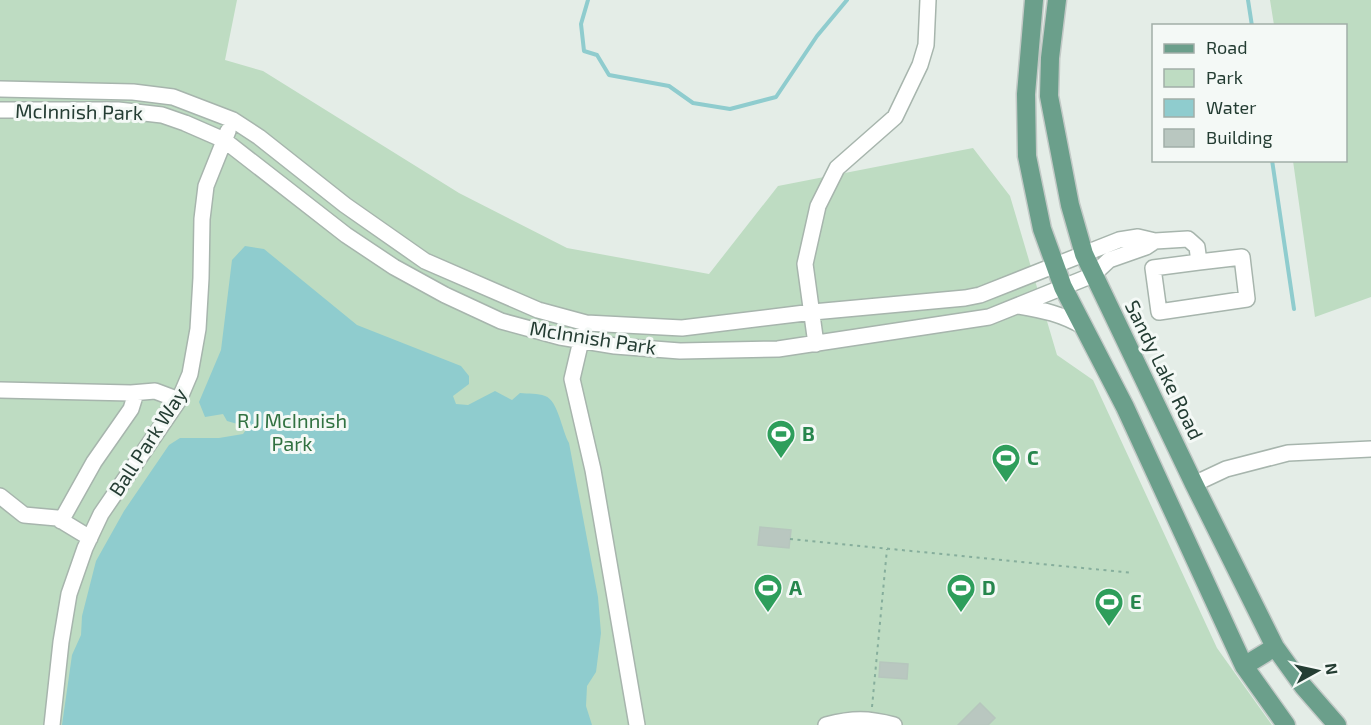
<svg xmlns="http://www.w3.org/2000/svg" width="1371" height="725" viewBox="0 0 1371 725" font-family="'Exo 2',sans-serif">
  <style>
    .green { fill: #bedcc2 }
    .water { fill: #8fccce }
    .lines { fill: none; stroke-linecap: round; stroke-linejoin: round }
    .stream { stroke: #8fccce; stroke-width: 4 }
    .building { fill: #b9c7c0; stroke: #b6c6bd; stroke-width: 1.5 }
    .minor-casing { stroke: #a7b5ad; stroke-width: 18 }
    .major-casing { stroke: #c2c9c6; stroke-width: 21 }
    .path { stroke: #86ae9c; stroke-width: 2; stroke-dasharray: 3 4.5; stroke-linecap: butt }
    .minor { stroke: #fff; stroke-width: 15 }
    .major { stroke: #6b9f8b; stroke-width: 18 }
    .labels { text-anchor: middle; stroke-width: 6; stroke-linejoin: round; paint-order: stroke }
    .street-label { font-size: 20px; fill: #243d33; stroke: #f4f9f6 }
    .park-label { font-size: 20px; fill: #317241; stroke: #f4f9f6 }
    .leisure-label { font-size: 20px; font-weight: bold; fill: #27864d; stroke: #f4f9f6; text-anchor: start }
  </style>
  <rect width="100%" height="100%" fill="#e4ede7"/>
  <path class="green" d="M0,0H237L225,60L263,71L459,193L567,248L709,274L778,186L973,148L1010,196L1057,355L1093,380L1217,648L1272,725H0Z
    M1270,0H1371V297L1315,317L1293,161L1346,160V26L1274,25Z"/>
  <path class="water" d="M245,246L264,249L357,325L461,366L469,376V384L453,396L456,404L468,405L495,391L512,400L520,393C528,394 538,393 545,396C558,400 562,431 569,443L598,597L601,633L596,672L587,686L586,706L592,725H62L72,655L81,635L82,616L96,561L124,511L169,445L180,438H219L243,434L248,427L227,421L223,414L205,417L199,402L221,350L232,260Z"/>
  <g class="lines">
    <path class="stream" d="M588,0L581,24L584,51L597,55L609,75L669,86L693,103L730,109L776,97L817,36L847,0
      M1248,0L1252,26
      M1272,160L1294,309"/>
  </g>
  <path class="building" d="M760,527L791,530L789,548L758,545Z
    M880,662L908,664L907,679L879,677Z
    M980,703L995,718L988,725H958Z"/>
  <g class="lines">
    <g class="minor-casing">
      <path id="minor" d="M0,89L133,92L173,97L233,120L259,137L345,205L425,261L538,310L586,323L682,328L813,312L965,298L980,295L1119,240L1138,237L1155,241L1188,239L1197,247L1199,262L1153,268L1159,312L1247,299L1242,257L1199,262
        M0,110H118L162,115L185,123L224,140L346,235L394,267L445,295L501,321L560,337L615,346L680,351L778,349L989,317L1093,275L1109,260L1146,247L1155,241
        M1019,306C1043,310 1062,314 1084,327
        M583,332L572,379L593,470L637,725
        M816,344L805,264L818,206L837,168L895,117L920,65L926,45L928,0
        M0,390L131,393L155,391L179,400
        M1194,484L1226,469L1288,453L1371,449
        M0,496L24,515L57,518L90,538
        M61,521L94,462L131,409L136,393
        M52,725L61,642L69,594L85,548L101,514L179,400L190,374L198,329L201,278L202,219L206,186L228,131
        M826,725C853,718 868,718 894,725"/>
    </g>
    <g class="major-casing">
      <path id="major" d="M1034,0L1026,94L1027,156L1042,229L1063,287L1125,407L1244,666L1286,725
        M1057,0L1050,58L1049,96L1070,205L1084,254L1194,484L1275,647L1303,686L1337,725
        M1244,666L1275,647"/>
    </g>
    <path class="path" d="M790,539L1133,573
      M872,707L887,549"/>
    <use href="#minor" class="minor"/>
    <use href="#major" class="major"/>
  </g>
  <defs>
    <g id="stadium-pin" transform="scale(1.5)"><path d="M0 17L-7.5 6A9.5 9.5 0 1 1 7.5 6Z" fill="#2e9e5b" stroke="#f4f9f6"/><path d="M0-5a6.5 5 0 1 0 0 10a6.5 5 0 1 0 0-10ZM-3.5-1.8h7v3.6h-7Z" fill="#fff"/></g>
  </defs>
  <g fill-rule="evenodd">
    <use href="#stadium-pin" x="781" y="434"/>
    <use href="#stadium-pin" x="1006" y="458"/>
    <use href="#stadium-pin" x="768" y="588"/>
    <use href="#stadium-pin" x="961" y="588"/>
    <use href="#stadium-pin" x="1109" y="602"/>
  </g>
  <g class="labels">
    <g class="street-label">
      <text transform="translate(79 112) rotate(1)" y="7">McInnish Park</text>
      <text transform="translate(593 338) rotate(9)" y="7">McInnish Park</text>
      <text transform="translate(1164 370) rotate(64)" y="7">Sandy Lake Road</text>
      <text transform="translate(148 442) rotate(-57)" y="7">Ball Park Way</text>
    </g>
    <g class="park-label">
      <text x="292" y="428">R J McInnish<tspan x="292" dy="23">Park</tspan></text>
    </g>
    <g class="leisure-label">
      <text x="802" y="441">B</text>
      <text x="1027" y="465">C</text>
      <text x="789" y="595">A</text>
      <text x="982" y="595">D</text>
      <text x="1130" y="609">E</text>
    </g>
  </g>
  <rect x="1152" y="24" width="195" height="138" fill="#f4f9f6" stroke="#a1aea8" stroke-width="1.5"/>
  <rect x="1164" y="44" width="30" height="9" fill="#6b9f8b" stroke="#a1aea8" stroke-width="1.5"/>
  <text x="1206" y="54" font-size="18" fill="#243d33">Road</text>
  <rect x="1164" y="69" width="30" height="18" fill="#bedcc2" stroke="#a1aea8" stroke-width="1.5"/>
  <text x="1206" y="84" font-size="18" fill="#243d33">Park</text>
  <rect x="1164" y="99" width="30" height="18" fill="#8fccce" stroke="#a1aea8" stroke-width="1.5"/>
  <text x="1206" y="114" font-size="18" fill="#243d33">Water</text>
  <rect x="1164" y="129" width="30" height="18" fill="#b9c7c0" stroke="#a1aea8" stroke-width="1.5"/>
  <text x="1206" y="144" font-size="18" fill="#243d33">Building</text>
  <g transform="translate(1317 671) rotate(82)" stroke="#f4f9f6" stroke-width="4.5" paint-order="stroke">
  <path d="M0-4.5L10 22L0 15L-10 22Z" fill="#243d33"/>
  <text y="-9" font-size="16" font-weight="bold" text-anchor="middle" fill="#243d33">N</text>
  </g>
</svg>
